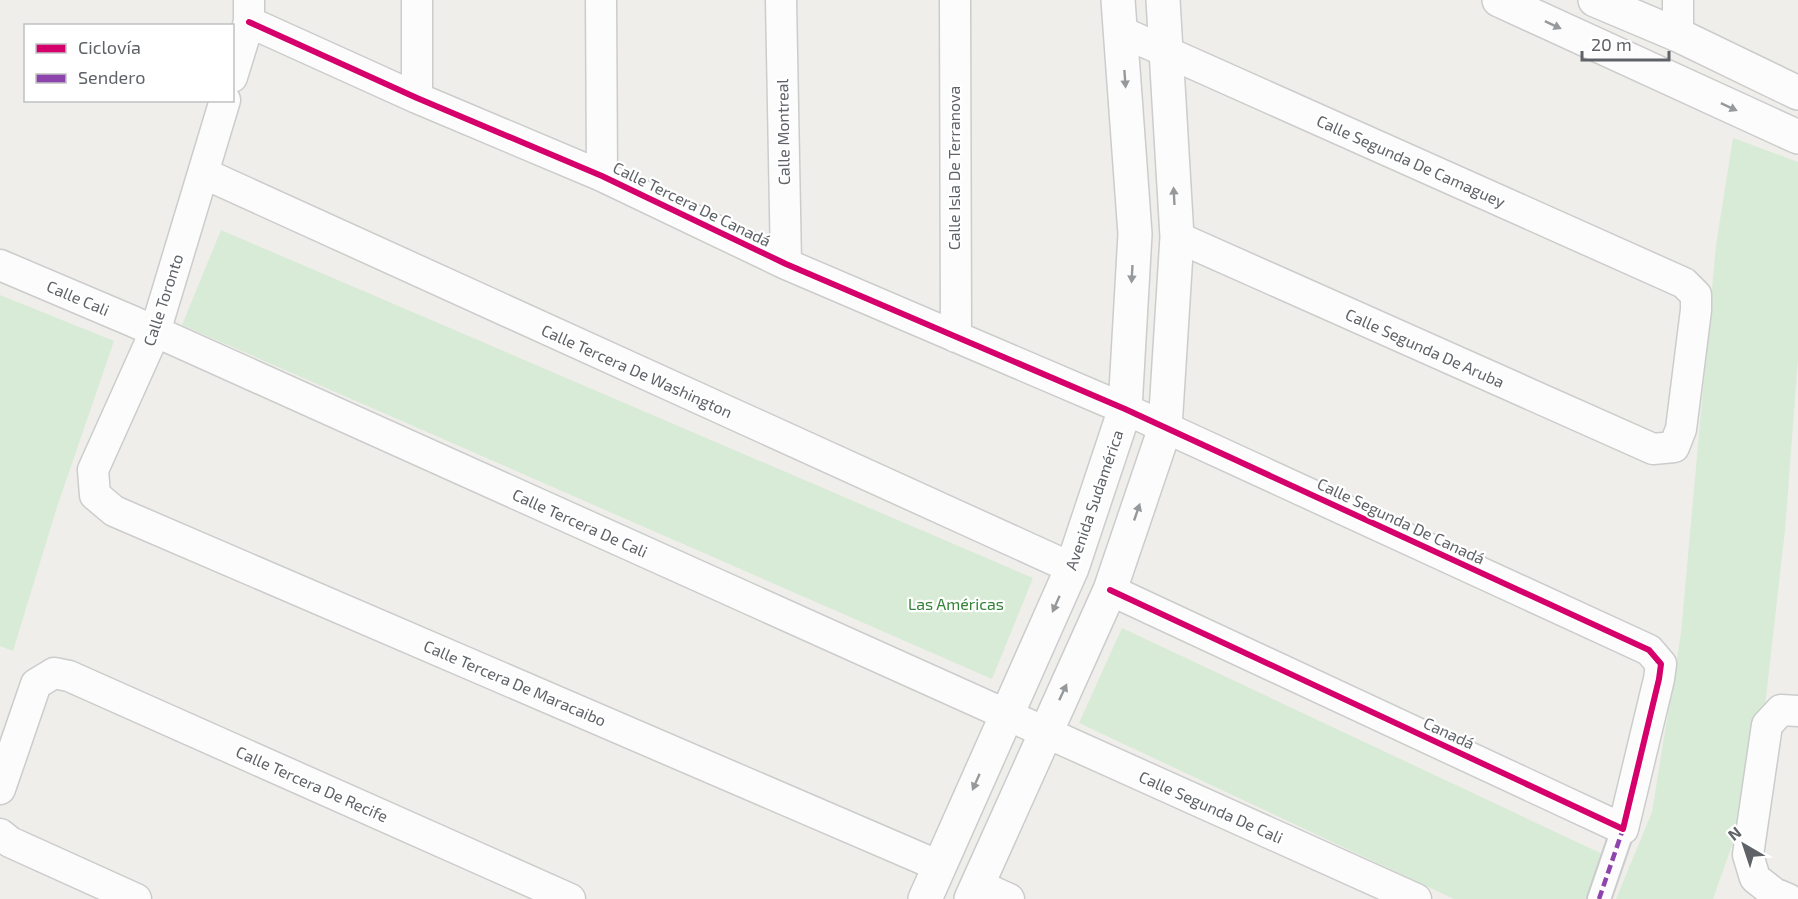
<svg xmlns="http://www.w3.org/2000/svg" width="1798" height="899" viewBox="0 0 1798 899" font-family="'Exo 2',sans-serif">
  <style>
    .green { fill: #d8ebd6 }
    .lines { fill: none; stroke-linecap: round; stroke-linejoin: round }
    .pedestrian-casing { stroke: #cbcccc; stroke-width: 26 }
    .minor-casing { stroke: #cbcccc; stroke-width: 33 }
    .tertiary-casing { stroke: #cbcccc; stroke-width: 36 }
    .pedestrian { stroke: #fdfcfc; stroke-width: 22 }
    .minor { stroke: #fdfcfc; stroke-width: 30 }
    .tertiary { stroke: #fdfcfc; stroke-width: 33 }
    .quiet { stroke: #8e44ad; stroke-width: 4.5; stroke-dasharray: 9 4.5; stroke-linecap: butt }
    .cycleway-casing { stroke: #fff; stroke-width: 10 }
    .cycleway { stroke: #d6006c; stroke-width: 6 }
    .oneway { fill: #96999c }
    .labels { text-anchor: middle; stroke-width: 4.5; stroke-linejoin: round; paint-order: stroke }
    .street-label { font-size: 16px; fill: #5f6368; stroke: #fff }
    .park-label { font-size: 16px; fill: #348238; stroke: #fff }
  </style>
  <rect width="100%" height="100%" fill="#efeeea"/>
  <path class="green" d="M1733,138L1798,162V359L1785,530L1765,706L1732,845L1713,899H1616L1652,812L1681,633L1716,245Z
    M221,230L1033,578L992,679L182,325Z
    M0,295L114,341L57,507L13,651L0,646Z
    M1122,628L1613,859L1598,899H1454L1079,723Z"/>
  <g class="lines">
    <g class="pedestrian-casing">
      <path id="pedestrian" d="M1599,899L1623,829"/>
    </g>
    <g class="minor-casing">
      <path id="minor" d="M601,0L602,176
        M781,0L786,264
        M955,0L956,337
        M249,22L417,98L602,176L786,264L1125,409L1649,650L1661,664L1659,679L1623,829L1110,590
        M1122,32L1684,283L1696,295V310L1681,429L1674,447L1653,449L1177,237
        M1678,35V0
        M232,77L249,22V0
        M417,98V0
        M225,100L155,332L93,470L95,495L114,511L939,866
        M203,173L1072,568
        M0,265L132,321L1416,899
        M0,789L36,684L54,673L69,676L570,899
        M0,834L10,842L136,899
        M978,885L1009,899
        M1788,899L1774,893L1755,878L1748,855L1767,725L1781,710L1798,711"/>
    </g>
    <g class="tertiary-casing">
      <path id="tertiary" d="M1499,0L1798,137
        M1595,0L1678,35L1798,93
        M925,899L1072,568L1125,409L1135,234L1118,0
        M971,899L1110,590L1165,428L1177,237L1163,0"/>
    </g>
    <use href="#pedestrian" class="pedestrian"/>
    <use href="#minor" class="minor"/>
    <use href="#tertiary" class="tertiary"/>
    <path class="quiet" d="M1599,899L1623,829"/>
    <g class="cycleway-casing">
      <path id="cycleway" d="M249,22L417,98L602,176L786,264L1125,409L1649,650L1661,664L1659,679L1623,829L1110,590"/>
    </g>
    <use href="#cycleway" class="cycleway"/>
  </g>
  <defs><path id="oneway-solid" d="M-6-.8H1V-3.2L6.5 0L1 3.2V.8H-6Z" transform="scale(1.5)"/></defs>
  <g class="oneway">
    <use href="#oneway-solid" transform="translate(1553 25) rotate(25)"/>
    <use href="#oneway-solid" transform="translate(1125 79) rotate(86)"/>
    <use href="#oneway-solid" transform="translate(1729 107) rotate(25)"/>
    <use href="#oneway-solid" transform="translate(1174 196) rotate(-93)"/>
    <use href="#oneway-solid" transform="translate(1132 274) rotate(93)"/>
    <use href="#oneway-solid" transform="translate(1137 512) rotate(-71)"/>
    <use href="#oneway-solid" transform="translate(1056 604) rotate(114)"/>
    <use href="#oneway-solid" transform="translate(1063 692) rotate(-65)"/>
    <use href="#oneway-solid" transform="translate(976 782) rotate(114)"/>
  </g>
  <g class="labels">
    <g class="street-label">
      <text transform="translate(783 132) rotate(-91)" y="6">Calle Montreal</text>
      <text transform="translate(1411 161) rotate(24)" y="6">Calle Segunda De Camaguey</text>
      <text transform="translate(954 168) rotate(-90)" y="6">Calle Isla De Terranova</text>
      <text transform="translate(692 204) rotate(26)" y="6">Calle Tercera De Canadá</text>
      <text transform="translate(78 298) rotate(23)" y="6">Calle Cali</text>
      <text transform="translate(163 300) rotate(-72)" y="6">Calle Toronto</text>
      <text transform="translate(1425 348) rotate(24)" y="6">Calle Segunda De Aruba</text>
      <text transform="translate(637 371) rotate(24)" y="6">Calle Tercera De Washington</text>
      <text transform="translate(1094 500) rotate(-71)" y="6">Avenida Sudamérica</text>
      <text transform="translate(1401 521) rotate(25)" y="6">Calle Segunda De Canadá</text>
      <text transform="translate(580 523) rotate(24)" y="6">Calle Tercera De Cali</text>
      <text transform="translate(515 683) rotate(23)" y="6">Calle Tercera De Maracaibo</text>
      <text transform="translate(1449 733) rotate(25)" y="6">Canadá</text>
      <text transform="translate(312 784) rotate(24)" y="6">Calle Tercera De Recife</text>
      <text transform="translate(1211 807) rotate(24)" y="6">Calle Segunda De Cali</text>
    </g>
    <g class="park-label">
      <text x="956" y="610">Las Américas</text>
    </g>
  </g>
  <rect x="24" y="24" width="210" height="78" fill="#ffffff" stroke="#bfc1c3" stroke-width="1.5"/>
  <rect x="36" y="44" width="30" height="9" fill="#d6006c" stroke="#bfc1c3" stroke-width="1.5"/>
  <text x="78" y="54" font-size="18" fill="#5f6368">Ciclovía</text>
  <rect x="36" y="74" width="30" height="9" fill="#8e44ad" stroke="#bfc1c3" stroke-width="1.5"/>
  <text x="78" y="84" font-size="18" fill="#5f6368">Sendero</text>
  <g transform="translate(1744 845) rotate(321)" stroke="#ffffff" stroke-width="4.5" paint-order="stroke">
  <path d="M0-4.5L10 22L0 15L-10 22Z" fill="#5f6368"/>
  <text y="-9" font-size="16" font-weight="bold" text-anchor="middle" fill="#5f6368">N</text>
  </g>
  <path d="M1582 51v9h87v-9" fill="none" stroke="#5f6368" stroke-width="3"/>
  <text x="1591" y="51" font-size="18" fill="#5f6368" stroke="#ffffff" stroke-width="4.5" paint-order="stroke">20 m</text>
</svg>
